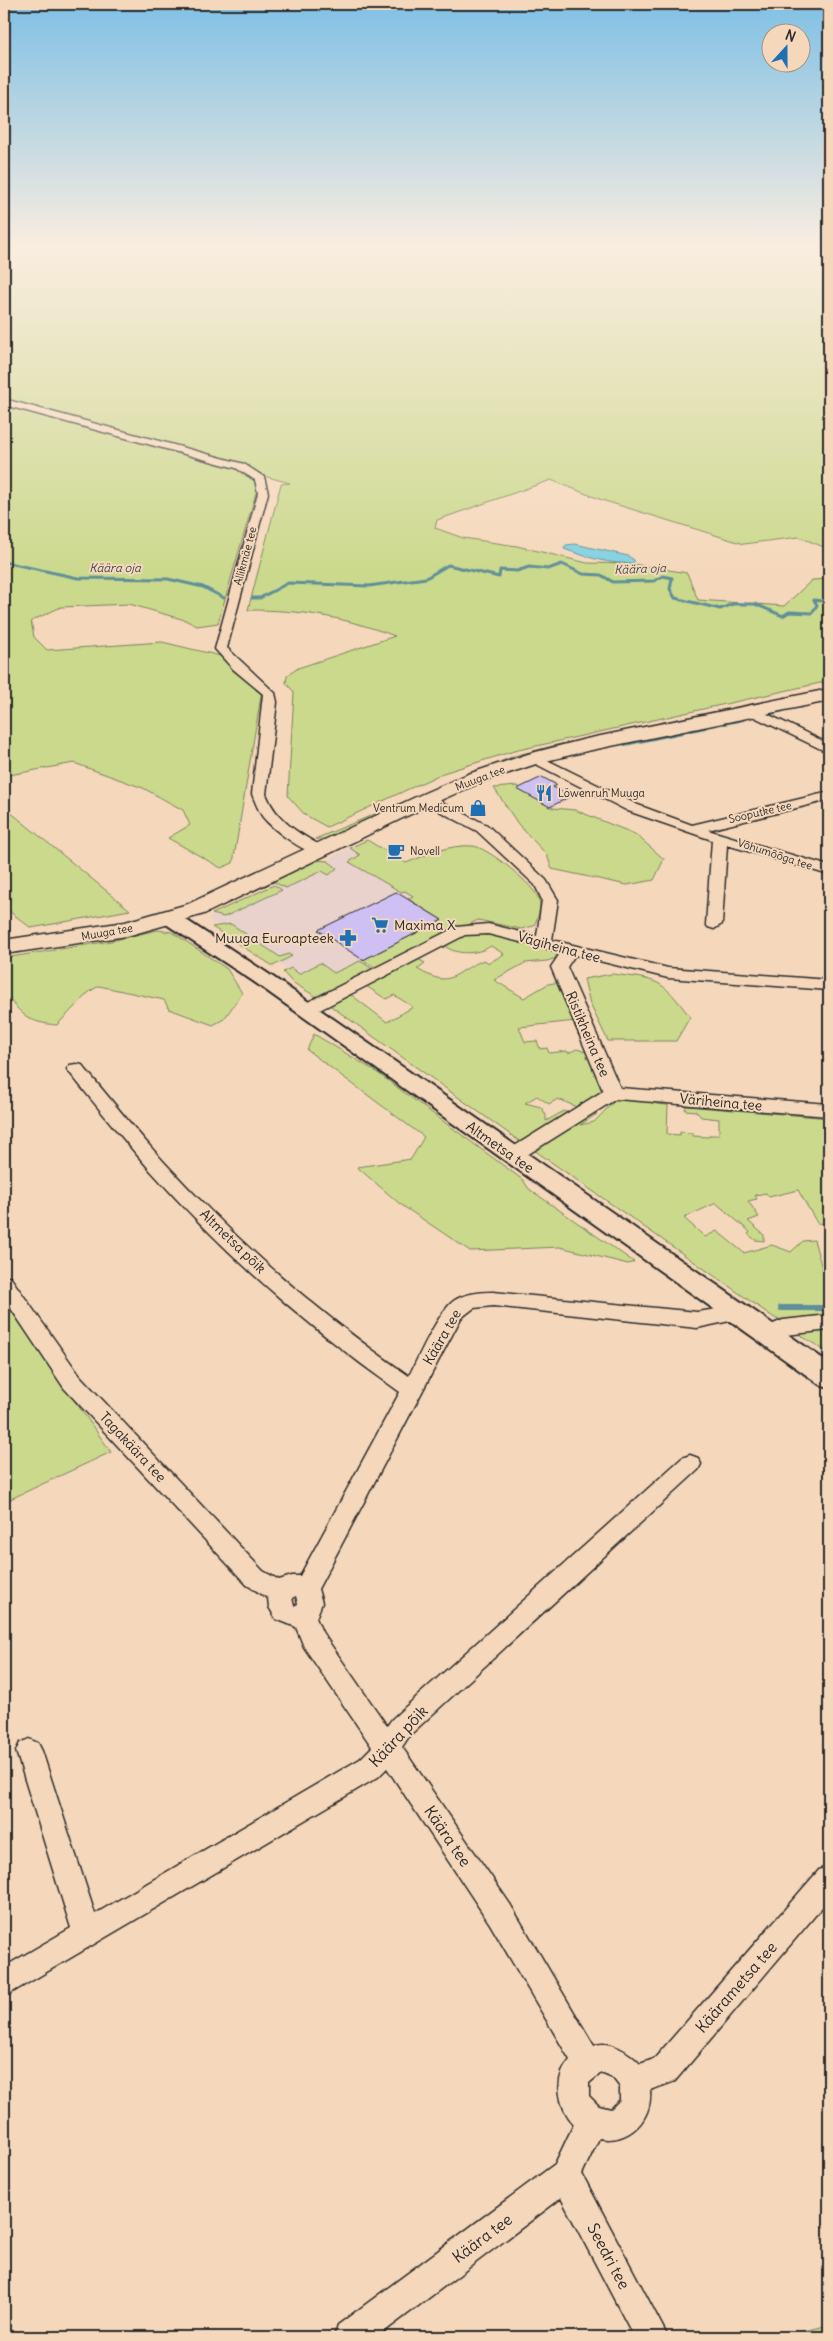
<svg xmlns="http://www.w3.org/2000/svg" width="833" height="2341" viewBox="0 0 833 2341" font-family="Delius,sans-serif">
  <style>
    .built { fill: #e9d1cc }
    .green { fill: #cbd98c; stroke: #7b825c }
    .water { fill: #82d1e0; stroke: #5f8f98 }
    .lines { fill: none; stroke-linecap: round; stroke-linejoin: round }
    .stream-far2 { stroke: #5f8f98; stroke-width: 3 }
    .stream-far1 { stroke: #5f8f98; stroke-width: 4 }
    .stream { stroke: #5f8f98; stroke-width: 6 }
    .building { fill: #cec0f2; stroke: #2b2b2b }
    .minor-casing { stroke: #2b2b2b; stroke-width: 3 }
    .tertiary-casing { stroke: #2b2b2b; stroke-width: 4 }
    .secondary-casing { stroke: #2b2b2b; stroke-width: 3 }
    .minor { fill: #f5d8bb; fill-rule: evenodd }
    .tertiary { fill: #f5d8bb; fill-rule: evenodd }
    .secondary { fill: #f5d8bb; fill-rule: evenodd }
    .labels { text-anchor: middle; stroke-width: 4; stroke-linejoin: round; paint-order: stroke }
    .far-street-label { font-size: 11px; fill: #2b2b2b; stroke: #f5d8bb }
    .far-poi-label { font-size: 11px; fill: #2b2b2b; stroke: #f5d8bb; text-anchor: start }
    .far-water-label { font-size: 12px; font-style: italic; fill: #3c4c4f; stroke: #f5d8bb }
    .poi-label { font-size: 14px; fill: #2b2b2b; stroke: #f5d8bb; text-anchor: start }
    .street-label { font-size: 14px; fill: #2b2b2b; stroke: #f5d8bb }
    .near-street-label { font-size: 16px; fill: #2b2b2b; stroke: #f5d8bb }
  </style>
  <rect width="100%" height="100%" fill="#f5d8bb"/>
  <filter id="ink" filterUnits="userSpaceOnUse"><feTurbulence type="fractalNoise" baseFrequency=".02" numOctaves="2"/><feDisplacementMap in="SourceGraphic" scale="10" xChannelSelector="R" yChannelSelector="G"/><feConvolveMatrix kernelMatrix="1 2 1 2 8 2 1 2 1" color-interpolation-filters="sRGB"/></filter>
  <g filter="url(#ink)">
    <path class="built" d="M350,848L457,911L456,923L345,980L320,963L296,975L253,946L207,919Z"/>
    <path class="green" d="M4,246H829V549L799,537L744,544L602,500L551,480L437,520L435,528L463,538L517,546L587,563L633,564L687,573L698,600L784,606L812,580L829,579V681L514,751L443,773L327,827L305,815L288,796L294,692L286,683L287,676L298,668L395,636C343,617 304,610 248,610L281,484L290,483L245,471L253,477L257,489L218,623L197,626L185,620L129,604L61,607L31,621L34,637L47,650L162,642L225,657L263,684L233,863L221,868L168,838L190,825L183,810L143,788L74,763L4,776Z
      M758,703H760L586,741L327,839H315L514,756L556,745Z
      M517,786L553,808L575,810L635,834L664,859L654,880L627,885L552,869L547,855L518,824L494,788Z
      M4,807L130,910L31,928L4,907Z
      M367,840L406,863C427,855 449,844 473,846C487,847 536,886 539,900C542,909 537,918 534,926L521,929L478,920L378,969L363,960L442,920L408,899L413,896L405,891L401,892L349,862L360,855L350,848Z
      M316,860L328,861L337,868L329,875L322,871L286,888L274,882L205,913Z
      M274,885L282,890L224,917L212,914Z
      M231,924L280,957L288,954L292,956L273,966L212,927Z
      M157,930L172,932L227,969L242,993L224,1019L213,1025L169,1009L164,1000L99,986L89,992L57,1025C45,1024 32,1022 22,1013C15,1007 12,1000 4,996V958L111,941Z
      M479,930L556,951V958L547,961L525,963L494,980L524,998L548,984L561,982L576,1021L519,1027L525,1042L537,1041L540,1049L547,1048L549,1053L567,1051L568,1053L577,1049L589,1053L604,1085L603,1092L579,1108L558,1099L549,1104L537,1096L525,1103L541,1107L546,1115V1121L564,1111L568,1113L522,1143L328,1004L350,994L387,1022L413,1007L394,995L386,999L366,986L415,957L425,963L417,969C453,990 451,973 484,960L489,963L504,954L491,946C477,955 454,956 441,943Z
      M360,961L376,971L320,999L292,982L283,972L291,968L299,974L320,963L334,973Z
      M612,974C659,980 661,978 690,1017L676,1041H608L590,1004L584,979Z
      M314,1034L375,1071L523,1180L529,1189L634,1262L628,1264L560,1247L470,1251L400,1204L357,1167L411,1159L424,1137L307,1050Z
      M627,1088L648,1090L656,1104L668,1105L667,1134L680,1135V1132L693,1133V1136L709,1137L710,1135H719V1119L701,1117L696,1111L685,1110L686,1106L829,1118V1224L817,1223L798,1190L769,1197L766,1193L755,1195L757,1199L748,1201L759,1217L748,1221L764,1235V1241L755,1240L748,1234L750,1232L716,1203L684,1218L705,1237L717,1231L744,1253L772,1245L791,1252L803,1241L814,1240L826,1282H829V1318L800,1322L776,1319L531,1148L589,1114H597L580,1125L594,1122Z
      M4,1301L111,1452L4,1502Z
      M829,1326V1353L798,1334L799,1330Z
      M829,2325V2337H780Z"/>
    <path class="water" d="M575,544L628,556L634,560V563C610,565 587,557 564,549L566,545Z"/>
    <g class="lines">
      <path class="stream-far2" d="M4,562L78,578L168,579L203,587L224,598
        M252,598H260L288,583L369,586L426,578L448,565L499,577L500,570L517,571L529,567L548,569L562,564L583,574L601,575L613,582L654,581L663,576L672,578L670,589L675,598L720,609L733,604H755L783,616L789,612L812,613L817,605L814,600L829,602"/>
      <path class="stream-far1" d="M767,714L783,710
        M724,723L743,719
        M691,730L705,727
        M625,744L682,732"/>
      <path class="stream" d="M781,1308H829"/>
    </g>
    <path class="building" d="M542,777L557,785L553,787L571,796L550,807L517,789Z
      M396,892L442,920L363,960L318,930Z"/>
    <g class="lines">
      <g class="minor-casing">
        <path id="minor" d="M4,399L244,464L264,477L268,493L227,648L275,693L277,702L266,794C277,822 300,834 325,848L327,851L325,854C309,858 272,829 262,816C258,809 255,802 252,794L263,694L233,669L215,649L258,493L255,480L236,468L4,405Z
          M753,707L829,744V753L748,714L746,711Z
          M535,754L638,805L692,825L829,792V800L708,830L829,866V875L727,845L722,924L714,929L708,927L706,924L712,840L628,811L530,761L528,758L530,755Z
          M427,795L487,825L546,880L558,900L552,940L668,968L829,980V990L668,978L575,955L567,967L620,1088L829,1104V1116L616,1099L519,1160L512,1162L505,1160L503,1156L505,1152L603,1091L551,967L561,952L488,934L465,935L312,1014H300L298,1010L300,1006L456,927L488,924L537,936L542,900L535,885L477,831L422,802L420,799Z
          M76,1064L82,1065C109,1097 135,1130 163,1161C236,1241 319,1314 409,1376C418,1358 439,1310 455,1300C466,1293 480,1292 493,1292L697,1312L737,1306L744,1308L747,1313L744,1318L697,1328L493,1306L474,1308L461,1318L318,1589L322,1603L316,1618L322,1632L387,1726L392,1719L682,1458L690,1455L698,1458L701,1464L698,1470L410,1735L402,1747L510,1904L594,2046C609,2039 630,2053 640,2064L654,2059L819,1870L829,1866V1899L675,2081L650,2090C653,2120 628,2144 599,2138L582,2174L668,2337H634L561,2198L377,2337H334L338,2325L555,2164L574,2124C558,2107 553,2078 570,2060L490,1924L387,1768L378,1777L4,1997V1967L71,1928L16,1751L20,1743L29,1739L38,1743L42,1751L95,1914L360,1759L372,1747L304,1647L296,1627L276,1619L269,1607L268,1598L247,1585L64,1388L4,1298V1276L11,1278L80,1376L263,1571L279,1580L292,1576H300L400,1392C309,1328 224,1253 150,1170C122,1138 96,1105 70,1073L67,1069L70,1065ZM296,1596L298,1604L294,1606L292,1598ZM601,2073L613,2078L620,2087V2100L611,2109L599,2106L589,2096V2083Z
          M829,1315V1330L786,1335L768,1342L761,1339L758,1334L761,1329L783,1320Z"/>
      </g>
      <g class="tertiary-casing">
        <path id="tertiary" d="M170,912L177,914L267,973L829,1363V1387L819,1384L253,981L163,922L160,918L163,914Z"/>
      </g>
      <g class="secondary-casing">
        <path id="secondary" d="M829,689V701L587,751L542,762L482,782L434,803L204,914L127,936L4,954V940L125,922L188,904L420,795L468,774L528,754L586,739Z"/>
      </g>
      <use href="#minor" class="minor"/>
      <use href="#tertiary" class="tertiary"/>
      <use href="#secondary" class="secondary"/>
    </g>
  </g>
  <linearGradient id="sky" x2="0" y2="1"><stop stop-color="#7fc0e5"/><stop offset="0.43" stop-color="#faede0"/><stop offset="1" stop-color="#faede0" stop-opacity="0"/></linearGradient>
  <rect width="833" height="574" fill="url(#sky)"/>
  <defs>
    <g id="restaurant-bare" transform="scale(1.35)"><path d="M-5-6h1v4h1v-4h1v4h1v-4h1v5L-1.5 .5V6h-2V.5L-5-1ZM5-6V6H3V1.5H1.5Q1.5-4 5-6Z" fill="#1f6fb2" stroke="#f5d8bb" stroke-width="2.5" paint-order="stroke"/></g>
    <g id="shop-bare" transform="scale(1.35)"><path d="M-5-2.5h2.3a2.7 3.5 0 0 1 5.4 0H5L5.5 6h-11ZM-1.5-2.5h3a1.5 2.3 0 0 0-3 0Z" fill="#1f6fb2" stroke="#f5d8bb" stroke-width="2.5" paint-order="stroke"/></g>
    <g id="cafe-bare" transform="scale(1.35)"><path d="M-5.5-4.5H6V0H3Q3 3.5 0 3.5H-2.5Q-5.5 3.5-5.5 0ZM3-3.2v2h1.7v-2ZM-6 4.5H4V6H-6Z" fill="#1f6fb2" stroke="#f5d8bb" stroke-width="2.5" paint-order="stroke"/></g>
    <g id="supermarket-bare" transform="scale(1.35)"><path d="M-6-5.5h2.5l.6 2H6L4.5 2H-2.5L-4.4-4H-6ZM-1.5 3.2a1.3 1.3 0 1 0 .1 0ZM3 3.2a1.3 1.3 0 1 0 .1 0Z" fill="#1f6fb2" stroke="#f5d8bb" stroke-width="2.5" paint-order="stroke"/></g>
    <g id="pharmacy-bare" transform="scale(1.35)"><path d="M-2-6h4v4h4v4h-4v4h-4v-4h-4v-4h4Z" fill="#1f6fb2" stroke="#f5d8bb" stroke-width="2.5" paint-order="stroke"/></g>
  </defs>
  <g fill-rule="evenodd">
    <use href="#restaurant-bare" x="544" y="793"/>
    <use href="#shop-bare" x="478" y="808"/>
    <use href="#cafe-bare" x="396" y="851"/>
    <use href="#supermarket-bare" x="380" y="925"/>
    <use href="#pharmacy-bare" x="348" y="938"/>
  </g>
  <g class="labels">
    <g class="far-street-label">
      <text transform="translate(245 556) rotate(-75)" y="4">Allikmäe tee</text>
      <text transform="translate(480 778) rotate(-21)" y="4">Muuga tee</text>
      <text transform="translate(760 812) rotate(-13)" y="4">Sooputke tee</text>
      <text transform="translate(775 854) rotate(18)" y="4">Võhumõõga tee</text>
      <text transform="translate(107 932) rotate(-10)" y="4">Muuga tee</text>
    </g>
    <g class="far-poi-label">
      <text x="558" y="797">Löwenruh Muuga</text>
      <text x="464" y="812" text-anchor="end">Ventrum Medicum</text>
      <text x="410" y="855">Novell</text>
    </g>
    <g class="far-water-label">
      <text x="115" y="572">Käära oja</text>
      <text transform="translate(640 569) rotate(-2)" y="4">Käära oja</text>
    </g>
    <g class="poi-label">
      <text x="394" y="930">Maxima X</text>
      <text x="334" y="943" text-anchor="end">Muuga Euroapteek</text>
    </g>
    <g class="street-label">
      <text transform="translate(559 947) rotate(15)" y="5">Vägiheina tee</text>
      <text transform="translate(588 1034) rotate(67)" y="5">Ristikheina tee</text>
      <text transform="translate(721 1102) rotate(5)" y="5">Väriheina tee</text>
      <text transform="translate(500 1147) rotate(35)" y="5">Altmetsa tee</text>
      <text transform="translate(233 1241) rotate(44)" y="5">Altmetsa põik</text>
      <text transform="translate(442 1337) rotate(-60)" y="5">Käära tee</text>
      <text transform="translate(133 1447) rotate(47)" y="5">Tagakäära tee</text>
    </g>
    <g class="near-street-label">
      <text transform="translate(398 1736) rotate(-47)" y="6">Käära põik</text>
      <text transform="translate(448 1836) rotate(56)" y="6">Käära tee</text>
      <text transform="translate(736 1987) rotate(-49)" y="6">Käärametsa tee</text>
      <text transform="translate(482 2238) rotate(-37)" y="6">Käära tee</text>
      <text transform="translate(609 2256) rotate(62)" y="6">Seedri tee</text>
    </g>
  </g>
  <rect width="833" height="2341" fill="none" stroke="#f5d8bb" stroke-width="20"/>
  <rect x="10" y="10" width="813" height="2321" fill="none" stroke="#2b2b2b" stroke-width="2" filter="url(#ink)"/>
  <g transform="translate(786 48) rotate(21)"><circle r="24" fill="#f5d8bb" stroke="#a49381"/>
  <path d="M0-4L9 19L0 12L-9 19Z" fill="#1f6fb2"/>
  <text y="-8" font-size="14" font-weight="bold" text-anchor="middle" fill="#2b2b2b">N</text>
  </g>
</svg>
